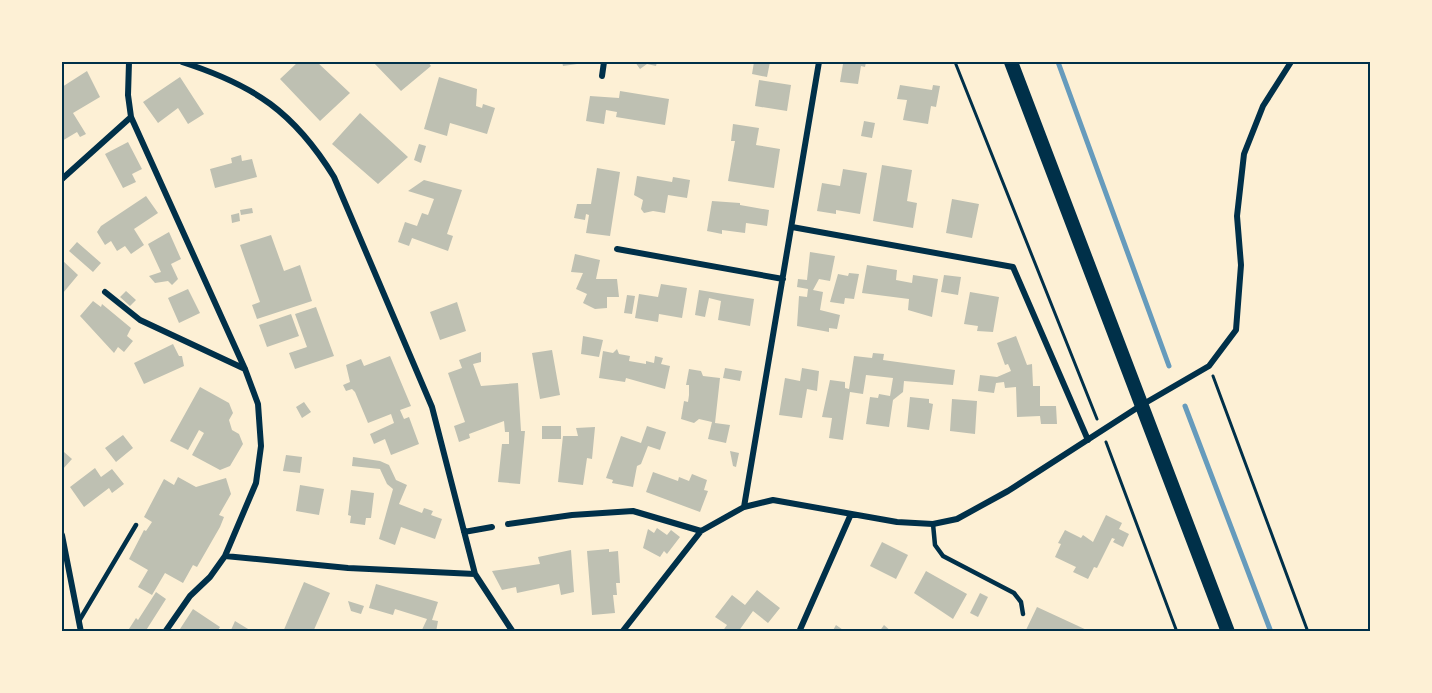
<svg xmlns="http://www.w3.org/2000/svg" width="1432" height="693" viewBox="0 0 1432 693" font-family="'PT Serif',serif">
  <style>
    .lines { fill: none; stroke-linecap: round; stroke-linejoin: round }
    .stream { stroke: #669bbc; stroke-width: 5 }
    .building { fill: #bec0b2 }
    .path { stroke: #003049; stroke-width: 3 }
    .service { stroke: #003049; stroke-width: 4.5 }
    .minor { stroke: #003049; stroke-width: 6 }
    .primary { stroke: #003049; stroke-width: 14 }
    .neatline { fill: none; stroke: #003049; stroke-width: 2 }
  </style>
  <rect width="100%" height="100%" fill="#fdf0d5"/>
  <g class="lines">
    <path class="stream" d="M1058,62L1169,366
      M1185,406L1271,632"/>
  </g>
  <path class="building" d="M298,62H317L350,93L320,121L280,79Z
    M373,62H428L431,66L401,91Z
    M562,62H576L577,64L563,66Z
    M635,62H657L656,66L647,64L640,69Z
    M754,62H770L767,77L752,74Z
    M846,62H866L865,67L861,66L858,84L840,82L843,64Z
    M87,71L100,97L73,113L86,134L80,137L77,132L62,141V87Z
    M180,77L204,114L188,124L178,108L158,123L143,102Z
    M439,77L477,89L476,106L482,108L483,104L495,108L487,134L450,123L447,136L424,129Z
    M759,80L791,85L787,111L755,106Z
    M900,85L932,90L933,85L940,86L936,107L931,106L928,124L903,120L907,100L897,99Z
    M620,91L669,99L665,125L616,117L617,112L606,110L604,124L586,121L590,96L619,98Z
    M360,113L408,157L378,184L332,144Z
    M864,121L875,123L872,138L861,136Z
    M733,124L759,128L756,145L780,149L774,188L728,181L735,141H731Z
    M128,142L142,169L132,174L136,182L123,188L105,154Z
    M419,144L426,146L421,163L414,160Z
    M241,155L242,161L252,159L257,177L215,188L210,169L232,163L231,158Z
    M882,165L912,170L907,201L917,203L913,228L873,221Z
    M597,168L620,172L610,236L586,233L589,215L586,214L585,220L574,218L577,204H591Z
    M843,169L867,173L860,214L836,210V214L817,211L822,183L840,186Z
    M637,176L672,182L673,177L690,180L687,198L668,195L665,213L653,211L644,213L641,209L643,200L634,195Z
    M424,180L462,190L447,234L453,236L448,251L412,238L409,246L398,242L405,222L417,226L422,213L428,215L434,199L408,191Z
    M146,196L158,213L134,229L144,245L131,254L125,246L117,251L111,241L105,245L97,232L101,226Z
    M952,199L979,204L972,238L946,233Z
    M712,201L740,203V205L769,210L767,226L746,223L745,233L722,230V234L707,231Z
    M252,208L253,213L241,215L240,210Z
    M239,213L240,221L232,223L231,215Z
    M169,232L181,259L171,264L178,279L172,285L168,281L155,283L149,276L161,272L148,244Z
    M271,235L284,271L300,265L312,301L257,319L252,305L260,302L240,245Z
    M77,242L101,263L93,272L69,251Z
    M810,252L835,256L830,281L819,279L813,290L823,292L820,310L840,315L837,329L829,328V332L797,326L799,296L807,297L808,289L797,287L798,279L807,280Z
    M575,254L600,260L596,279H617L619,297H607V308L595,309L583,303L587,294L576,289L583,273L571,272Z
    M62,260L78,275L63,293L62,291Z
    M867,265L897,270L896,280L912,283L913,275L938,279L932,317L908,310L909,299L862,293Z
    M849,273L859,274L854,299L845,298L844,304L830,302L838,274L848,276Z
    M944,275L961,277L958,295L941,292Z
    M661,284L687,288L682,318L659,314L658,322L635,318L639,294L658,297Z
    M188,289L200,313L179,323L168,298Z
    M699,290L754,299L750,326L718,320L721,301L709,298L705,317L695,315Z
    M126,291L136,300L130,306L120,297Z
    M970,292L999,297L993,332L977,331L978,326L964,324Z
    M627,295L635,296L632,314L624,313Z
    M93,301L101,307L102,304L131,328L127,336L133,341L124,352L118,347L114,353L80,316Z
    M457,302L466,331L440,340L430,312Z
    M316,307L334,356L295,369L289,353L307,347L295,314Z
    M291,314L299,336L267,347L259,325Z
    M583,336L603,340L599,357L581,354Z
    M1016,336L1027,365L1032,364L1033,386H1040V406H1056L1057,424H1041L1040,416L1017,417L1016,387L1005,388L1004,382L996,383L994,393L978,391L980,375L997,377L1011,371L1008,364L1005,365L997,343Z
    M173,344L179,356H182L184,366L144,384L134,363Z
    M617,349L619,354L630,356L629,361L646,364V361L654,363L655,356L663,358L661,364L670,366L665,389L626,378L625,382L599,378L603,351L613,353Z
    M552,350L560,395L540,399L532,353Z
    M481,352V362L473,364L481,386L518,383L521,431H525L520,484L498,482L502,444H509V432H505L504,421L469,434L470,438L459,442L454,426L465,422L448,373L462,368L459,360Z
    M873,353L884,354L883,360L955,370L953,385L904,381L903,392L893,400L889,427L866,424L870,397L878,398L879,394L890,396L893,378L866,375L863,394L850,392L843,440L829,438L832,418L822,417L830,380L845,382V388L849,389L854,356L872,358Z
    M390,356L411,406L400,410L404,419L409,417L419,444L391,455L385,439L374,444L370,434L394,423L391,414L368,423L355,392L352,389L346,391L343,385L350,382L346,365L361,359L364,366Z
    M725,368L742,371L740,381L723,378Z
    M802,368L819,371L817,391L807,389L802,418L779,415L785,378L800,381Z
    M689,369L701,371L703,376L720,378L715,423L730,425L726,443L708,439L712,422L699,419L694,423L681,419L684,401L688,402L689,395V385H686Z
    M200,387L229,403L233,413L229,420L232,430L239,434L243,444L230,466L220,470L192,455L204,433L199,430L188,450L170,441Z
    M910,397L929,399V403L933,404L929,430L907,427Z
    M952,399L977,401L975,434L950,431Z
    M304,402L311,412L302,418L296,407Z
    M542,426H561V439H542Z
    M647,426L666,432L660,450L648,446L641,464L637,466L633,487L612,483L613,480L606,478L621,436L641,443Z
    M595,427L592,459L587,458L583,485L558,482L563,436H578L576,428Z
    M123,435L133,448L116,462L105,448Z
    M730,451L739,453L736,467L733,466Z
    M64,452L72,459L62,470V455Z
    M286,455L302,457L300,473L283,471Z
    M353,457L380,461L389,465L396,480L407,485L399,504L422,513L424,508L433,511L431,515L442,519L435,539L401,527L395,545L379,539L393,489L387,484L380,469L352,466Z
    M95,468L101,477L112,469L124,484L112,493L109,488L84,507L70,487Z
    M653,472L678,481L679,477L689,481L692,474L707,480L704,490L708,491L700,512L646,492Z
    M178,477L196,487L226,478L231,494L219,515L224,517L220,527L197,567L193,565L183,583L165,573L152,595L138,587L148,570L129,559L144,530L146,531L152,522L144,517L164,479L174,485Z
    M300,485L324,489L319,515L296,511Z
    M351,490L374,493L371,518H366L365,525L350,523L351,516L348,515Z
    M1106,515L1122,523L1119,529L1129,534L1123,547L1113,542L1115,539L1112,538L1097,568L1094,567L1088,579L1073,572L1076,567L1055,557L1061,544L1058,543L1065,530L1081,538L1083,535L1093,542Z
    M657,528L667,535L671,530L680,537L667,554L664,551L660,557L643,548L648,529L654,533Z
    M882,542L908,555L896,579L870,566Z
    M609,549V552L618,551L620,583H616L617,595H613L615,613L592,615L587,551Z
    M571,550L574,592L561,595L559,584L517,593L516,587L502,590L492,571L540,564L538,557Z
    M926,571L967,594L953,619L914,593Z
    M304,582L330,593L313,632H283Z
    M376,584L438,602L432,620L438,621L436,632H421L427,619L395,609L393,615L369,608Z
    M757,590L780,608L768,623L753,611L738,632H722L727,625L715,617L732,595L745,605Z
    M156,592L166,599L145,632H127L136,618L138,620Z
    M980,593L988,597L978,617L970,613Z
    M348,601L364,606L361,614L351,611Z
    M1037,607L1076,625L1091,632L1026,630Z
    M193,609L220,627L218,630L221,632H185L180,629Z
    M235,621L253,632L231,630Z
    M836,625L846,632H832Z
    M884,625L892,632H879Z"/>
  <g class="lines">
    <path class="path" d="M955,62L1097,419
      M1213,376L1308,632
      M1106,442L1177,632"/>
    <path class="service" d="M933,524L935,545L943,556L1014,593L1021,602L1023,614
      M79,621L136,525"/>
    <path class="minor" d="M129,62L128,95L131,117L245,369L258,404L261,446L256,483L225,556L210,577L190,596L165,632
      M182,62C254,85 294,112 334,177L432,407L475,574L513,632
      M602,76L604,62
      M62,179L131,117
      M792,227L1013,267L1088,440
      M617,249L783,279
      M105,292L140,320L245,369
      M744,507L819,62
      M508,524L572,515L633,511L701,531
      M464,532L492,527
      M62,535L81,632
      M225,556L348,568L475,574
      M622,632L701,531L744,507L773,500L897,522L933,524L957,519L1008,491L1140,406L1209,366L1236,330L1241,265L1237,216L1244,154L1263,106L1291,62
      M799,632L851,514"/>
    <path class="primary" d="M1011,62L1228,632"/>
  </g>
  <rect width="1432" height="693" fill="none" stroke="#fdf0d5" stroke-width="126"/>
  <rect x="63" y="63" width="1306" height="567" class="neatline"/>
</svg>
